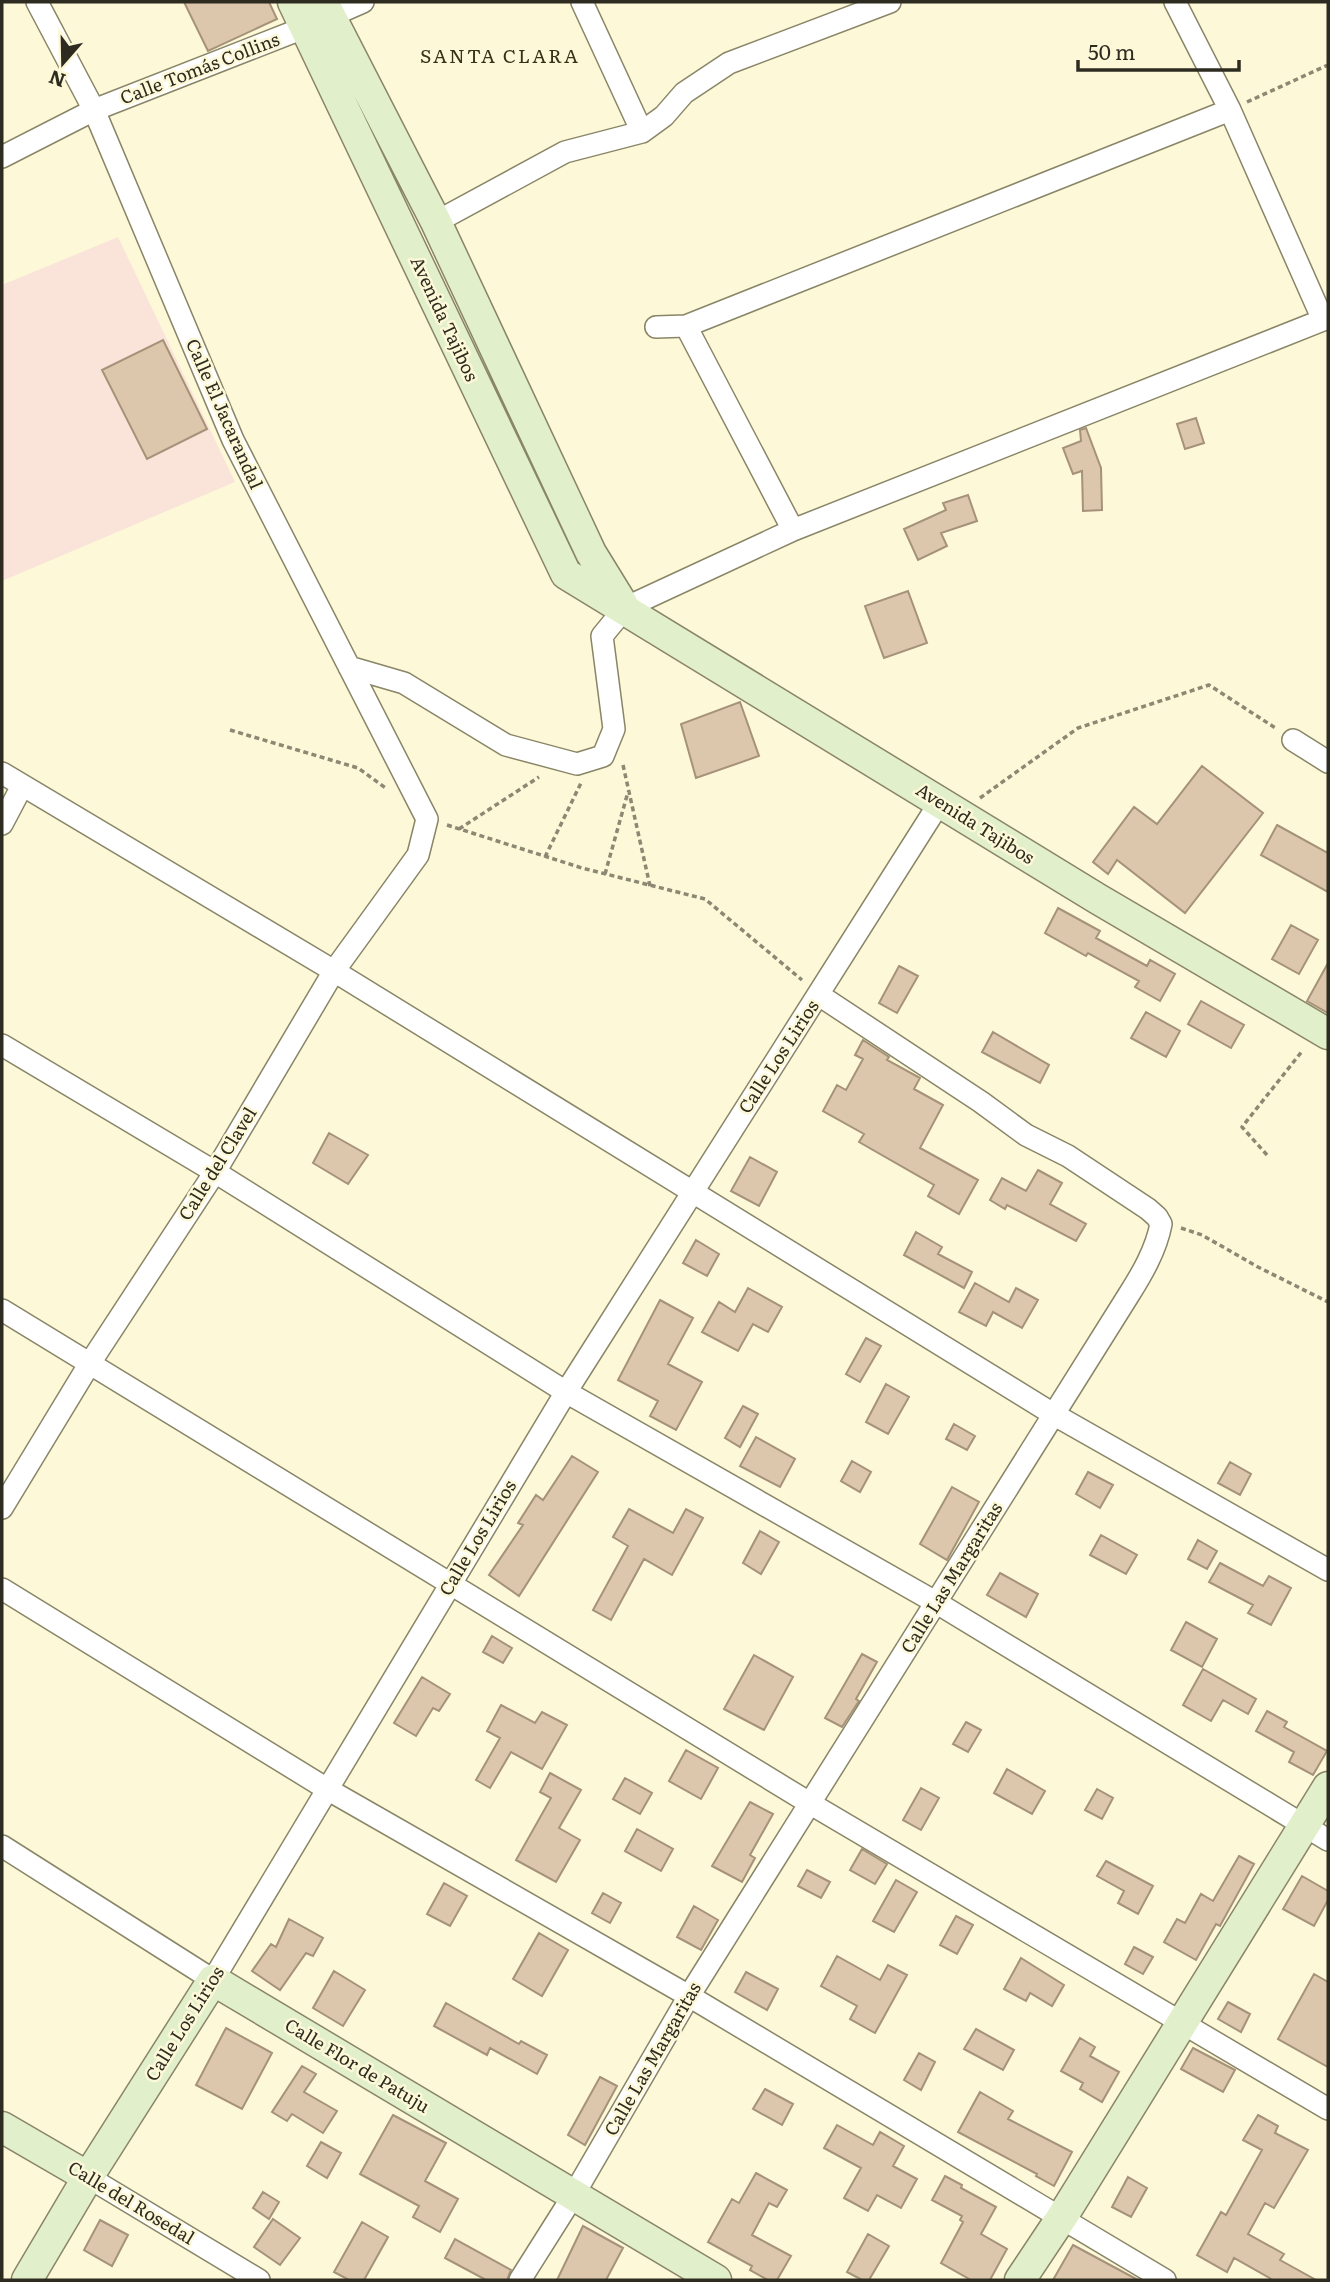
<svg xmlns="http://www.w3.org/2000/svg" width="1330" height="2282" viewBox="0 0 1330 2282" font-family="Literata,serif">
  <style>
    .green { fill: #fae4d9 }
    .building { fill: #dcc7ac; stroke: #a59278; stroke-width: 2 }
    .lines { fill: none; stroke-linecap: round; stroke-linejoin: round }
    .street-casing { stroke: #898567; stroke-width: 24 }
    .secondary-casing { stroke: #898567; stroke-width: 33 }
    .path { stroke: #8b8873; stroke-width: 3.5; stroke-dasharray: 5 3.5; stroke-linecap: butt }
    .street { stroke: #fff; stroke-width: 21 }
    .secondary { stroke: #e2efcb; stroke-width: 30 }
    .labels { text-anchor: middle; stroke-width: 5; stroke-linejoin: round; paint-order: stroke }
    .street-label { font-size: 18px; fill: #2e2c20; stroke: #fdf8d8 }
    .neighbourhood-label { font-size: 19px; letter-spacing: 2px; fill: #373318; stroke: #fdf8d8 }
  </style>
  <rect width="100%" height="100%" fill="#fdf8d8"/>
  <path class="green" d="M118,237L235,482L2,581V285Z"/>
  <path class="building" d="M184,2H269L277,19L208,51Z
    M163,340L207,429L147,459L102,370Z
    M1196,418L1204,443L1185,449L1177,424Z
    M1086,428L1101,468L1102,510L1083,511L1082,471L1073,474L1063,448L1081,441L1080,430Z
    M968,495L977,521L941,533L947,546L918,560L904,529L946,510L943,503Z
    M908,591L927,643L884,658L865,606Z
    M740,702L759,756L696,778L681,724Z
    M1202,766L1263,813L1185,913L1117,860L1108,874L1093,862L1134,807L1157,824Z
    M1277,825L1328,853V892L1261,855Z
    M1058,908L1100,931L1096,938L1147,966L1150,960L1175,974L1160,1001L1135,987L1139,981L1088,953L1086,956L1045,933Z
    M1291,925L1318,940L1299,974L1272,959Z
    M1328,963V1013L1307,1001Z
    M899,966L918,976L897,1013L879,1003Z
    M1201,1001L1244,1025L1231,1048L1188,1024Z
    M1146,1012L1180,1031L1166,1057L1131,1038Z
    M993,1032L1049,1065L1040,1083L982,1052Z
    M863,1040L889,1057L887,1060L920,1078L914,1089L943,1105L920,1148L978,1180L959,1214L928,1196L934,1185L859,1142L864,1134L823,1111L837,1085L846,1090L863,1059L855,1055Z
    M329,1133L368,1155L348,1184L313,1163Z
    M750,1157L777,1172L759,1206L731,1191Z
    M1038,1170L1062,1183L1050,1204L1086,1224L1076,1241L1007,1205L1005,1209L990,1200L1002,1178L1026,1191Z
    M916,1232L942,1247L938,1254L972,1272L964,1288L904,1255Z
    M696,1240L719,1254L707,1276L683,1263Z
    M975,1283L1009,1302L1016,1288L1038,1300L1022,1328L993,1312L986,1326L959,1312Z
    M748,1288L782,1307L768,1332L753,1324L738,1351L702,1332L719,1302L735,1312Z
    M660,1300L693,1318L668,1364L702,1382L676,1430L650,1416L658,1401L618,1380Z
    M866,1338L881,1346L860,1382L846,1374Z
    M886,1384L909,1397L888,1434L866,1422Z
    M743,1406L758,1414L740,1447L725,1438Z
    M954,1424L975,1436L967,1450L946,1439Z
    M756,1437L795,1459L780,1487L740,1466Z
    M572,1456L598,1472L519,1596L489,1575L523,1525L518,1523L536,1495L543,1500Z
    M852,1461L871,1472L860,1492L841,1481Z
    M1230,1462L1251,1474L1240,1495L1218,1483Z
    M1088,1472L1113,1485L1100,1508L1076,1494Z
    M952,1487L979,1502L947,1560L920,1544Z
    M629,1509L673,1533L686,1509L703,1518L672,1575L644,1559L611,1620L593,1610L628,1546L613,1537Z
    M760,1531L779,1542L761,1574L743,1563Z
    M1101,1535L1137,1555L1126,1574L1090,1555Z
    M1198,1540L1217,1551L1207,1569L1188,1559Z
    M1220,1563L1263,1586L1269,1576L1291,1588L1271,1625L1248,1613L1253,1605L1209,1582Z
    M1000,1573L1038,1594L1026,1617L987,1595Z
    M1186,1622L1217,1639L1202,1667L1171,1650Z
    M492,1636L512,1648L503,1663L483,1652Z
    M862,1654L877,1662L856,1699L859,1701L842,1727L825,1718Z
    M754,1655L793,1677L764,1730L724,1709Z
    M1203,1669L1256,1699L1248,1714L1223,1700L1211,1721L1183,1705Z
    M422,1677L450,1694L439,1711L433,1708L416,1736L394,1723Z
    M501,1705L535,1723L542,1712L567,1725L542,1769L511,1752L490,1788L476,1780L500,1738L487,1731Z
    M1267,1711L1287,1722L1284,1727L1327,1751L1313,1775L1289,1762L1294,1752L1256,1731Z
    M966,1722L981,1730L968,1752L953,1744Z
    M686,1750L718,1768L701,1799L669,1781Z
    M1007,1769L1045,1791L1032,1814L994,1793Z
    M550,1773L581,1790L559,1828L580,1840L556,1882L516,1860L551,1798L540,1792Z
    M625,1778L652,1793L640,1814L613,1799Z
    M921,1788L939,1798L921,1830L903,1820Z
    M1097,1789L1113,1798L1102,1819L1085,1810Z
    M750,1802L773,1814L750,1855L755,1858L742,1882L712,1866Z
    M637,1829L673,1849L661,1871L625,1851Z
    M862,1849L887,1864L875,1884L850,1870Z
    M1239,1856L1254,1864L1220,1926L1216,1924L1196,1960L1164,1942L1177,1919L1185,1923L1201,1894L1213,1901Z
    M1106,1861L1153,1886L1138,1914L1118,1903L1124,1891L1097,1876Z
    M807,1870L830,1882L821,1898L798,1886Z
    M1302,1876L1328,1891V1900L1314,1926L1283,1909Z
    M896,1880L917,1892L894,1932L873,1921Z
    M444,1883L467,1896L450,1926L427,1914Z
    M603,1893L621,1903L610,1923L592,1913Z
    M694,1906L718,1920L701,1950L677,1937Z
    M956,1916L973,1925L957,1954L940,1945Z
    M289,1919L323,1938L313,1956L306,1953L280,1990L252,1971L271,1944L276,1947Z
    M539,1933L568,1950L542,1996L513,1979Z
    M1134,1947L1153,1957L1143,1974L1125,1964Z
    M837,1956L880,1980L888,1965L907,1975L875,2033L850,2019L857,2006L821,1986Z
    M1021,1958L1064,1985L1052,2006L1030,1993L1026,2001L1004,1989Z
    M334,1971L365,1990L343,2026L313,2008Z
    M746,1972L778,1989L767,2010L735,1992Z
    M1314,1974L1328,1982V2067L1278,2039Z
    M1228,2002L1250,2014L1241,2032L1218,2019Z
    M446,2003L519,2044L521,2041L547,2055L537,2074L490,2048L487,2055L434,2026Z
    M226,2028L272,2053L242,2109L196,2085Z
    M976,2029L1014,2050L1003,2070L964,2049Z
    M1080,2038L1095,2047L1090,2056L1119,2072L1102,2102L1080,2089L1083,2083L1061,2071Z
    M1193,2048L1235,2070L1223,2092L1181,2069Z
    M919,2053L935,2062L921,2090L904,2080Z
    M302,2066L316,2074L304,2092L337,2111L323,2133L292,2114L287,2121L272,2112Z
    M600,2077L617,2086L585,2145L568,2135Z
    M765,2089L793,2104L782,2125L753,2109Z
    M980,2092L1013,2111L1008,2119L1072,2152L1054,2186L1036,2176L1037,2174L958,2132Z
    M393,2115L446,2143L425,2181L458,2199L440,2232L413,2217L419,2206L360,2174Z
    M1258,2115L1278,2126L1275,2133L1308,2150L1274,2208L1265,2203L1248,2234L1284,2254L1280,2260L1316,2280H1273L1234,2258L1227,2272L1197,2255L1221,2212L1226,2215L1262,2150L1243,2140Z
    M837,2125L873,2145L880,2132L904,2146L893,2166L917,2179L901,2208L877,2195L868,2211L844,2198L861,2168L824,2148Z
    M321,2142L341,2153L327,2178L307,2166Z
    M756,2173L787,2190L777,2207L769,2203L752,2235L791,2256L777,2280H768L750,2270L752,2266L708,2242L732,2199L739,2203Z
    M945,2176L962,2185L961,2188L996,2207L981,2234L1007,2249L990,2280H971L941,2263L963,2222L960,2220L962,2216L932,2200Z
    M1128,2177L1147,2188L1131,2217L1112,2207Z
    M263,2192L279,2202L269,2219L253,2208Z
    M273,2219L300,2238L280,2265L254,2247Z
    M100,2220L128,2235L112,2266L84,2250Z
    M362,2222L388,2237L364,2280H349L334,2272Z
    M583,2226L623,2248L606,2280H557Z
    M868,2234L889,2246L869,2280H862L847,2272Z
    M455,2239L511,2270L507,2280H486L445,2258Z
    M1073,2245L1138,2280H1053Z"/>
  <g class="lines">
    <g class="street-casing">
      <path id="street" d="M582,2L642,132
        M1175,2L1230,110L1323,320
        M2,157L94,110L306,27L363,2
        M436,222L565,152L642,132L664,116L684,93L729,63L890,2
        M686,326L1230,110
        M656,327L686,326L793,530
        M349,667L404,683L506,745L577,764L603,756L614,729L602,636L625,608L793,530L1328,318
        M1293,740L1328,762
        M2,773L334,971L1053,1414L1328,1570
        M2,824L22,786
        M2,1045L215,1172L566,1392L937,1603L1328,1840
        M2,1310L811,1804L1328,2109
        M2,1508L90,1363L215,1172L334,971L418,855L427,819L233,440L94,110L37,2
        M2,1589L327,1789L689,1996L1165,2280
        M2,1846L213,1980L566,1392L940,802
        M88,2177L259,2280
        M520,2280L573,2196L689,1996L1128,1296C1142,1274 1156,1250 1161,1224L1157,1217L1148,1209L1068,1156L1026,1135L981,1102L819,995"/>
    </g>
    <g class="secondary-casing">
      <path id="secondary" d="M293,2L566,574L1098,899L1328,1034
        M323,2L436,222L591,553L623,605
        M2,2127L88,2177
        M27,2280L88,2177L213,1980L716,2280
        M1020,2280L1062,2217L1328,1787"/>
    </g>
    <path class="path" d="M1247,102L1328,65
      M230,730L358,768L387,789
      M623,765L650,886
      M980,798L1078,728L1209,685L1277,729
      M447,825L582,868L705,899L802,980
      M459,829L539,777
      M545,857L581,783
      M605,874L628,792
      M1267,1155L1242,1127L1303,1050
      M1181,1228L1202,1235L1258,1267L1328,1302"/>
    <use href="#street" class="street"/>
    <use href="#secondary" class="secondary"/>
  </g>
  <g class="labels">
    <g class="street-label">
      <text transform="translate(200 69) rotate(-21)" y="6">Calle Tomás Collins</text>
      <text transform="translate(444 319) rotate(65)" y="6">Avenida Tajibos</text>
      <text transform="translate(224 414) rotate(66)" y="6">Calle El Jacarandal</text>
      <text transform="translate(975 824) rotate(32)" y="6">Avenida Tajibos</text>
      <text transform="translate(779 1057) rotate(-57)" y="6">Calle Los Lirios</text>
      <text transform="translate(218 1164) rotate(-58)" y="6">Calle del Clavel</text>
      <text transform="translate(478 1538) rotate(-59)" y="6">Calle Los Lirios</text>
      <text transform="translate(952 1578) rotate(-58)" y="6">Calle Las Margaritas</text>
      <text transform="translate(185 2024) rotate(-58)" y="6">Calle Los Lirios</text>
      <text transform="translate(653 2059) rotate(-60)" y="6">Calle Las Margaritas</text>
      <text transform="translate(357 2066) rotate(31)" y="6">Calle Flor de Patuju</text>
      <text transform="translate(131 2203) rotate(31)" y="6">Calle del Rosedal</text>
    </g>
    <g class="neighbourhood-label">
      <text x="500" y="63">SANTA CLARA</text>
    </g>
  </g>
  <rect width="1330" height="2282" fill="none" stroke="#2e2c20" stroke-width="7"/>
  <g transform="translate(63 63) rotate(200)" stroke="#fdf8d8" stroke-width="5" paint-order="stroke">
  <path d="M0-5L12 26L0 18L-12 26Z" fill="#2e2c20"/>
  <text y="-10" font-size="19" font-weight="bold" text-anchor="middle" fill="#2e2c20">N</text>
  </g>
  <path d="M1078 60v10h161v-10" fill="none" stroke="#2e2c20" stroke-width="3.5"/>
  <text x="1088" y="60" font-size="21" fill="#2e2c20" stroke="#fdf8d8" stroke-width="5" paint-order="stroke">50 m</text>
</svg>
